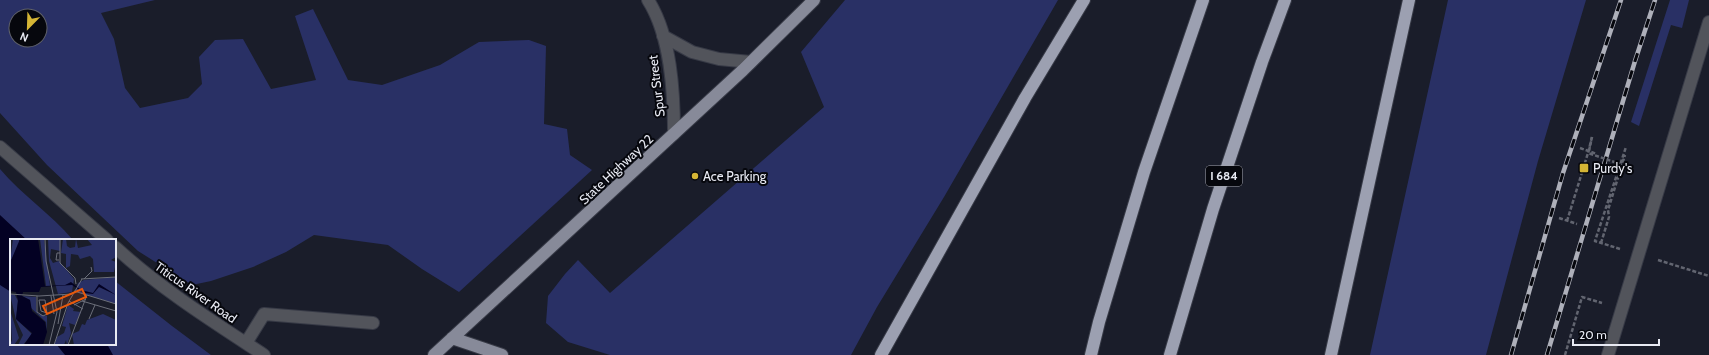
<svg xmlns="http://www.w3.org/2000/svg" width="1709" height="355" viewBox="0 0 1709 355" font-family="Cabin,sans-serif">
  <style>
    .green { fill: #293065; fill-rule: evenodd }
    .water { fill: #030123 }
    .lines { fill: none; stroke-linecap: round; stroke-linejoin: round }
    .minor-casing { stroke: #373a46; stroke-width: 14 }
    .major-casing { stroke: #373a46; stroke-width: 14 }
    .highway-casing { stroke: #373a46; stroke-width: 14 }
    .path { stroke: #626570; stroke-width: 2.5; stroke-dasharray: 4 2; stroke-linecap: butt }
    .minor { stroke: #52545b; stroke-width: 12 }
    .major { stroke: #878a99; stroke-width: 12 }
    .highway { stroke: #9ca0b1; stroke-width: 12 }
    .rail-casing { stroke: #aeb0ba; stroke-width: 4.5 }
    .rail { stroke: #06070d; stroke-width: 3; stroke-dasharray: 9; stroke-linecap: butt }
    .path-bridge { stroke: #626570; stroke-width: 2.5; stroke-dasharray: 4 2; stroke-linecap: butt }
    .poi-dot { fill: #d5b535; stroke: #06070d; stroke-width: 1.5 }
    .labels { text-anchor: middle; stroke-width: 4; stroke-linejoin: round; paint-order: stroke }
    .shield { fill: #06070d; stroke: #a4a6ae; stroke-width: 1 }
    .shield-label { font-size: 12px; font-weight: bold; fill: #e8eaf3 }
    .street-label { font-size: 13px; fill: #e8eaf3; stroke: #06070d }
    .poi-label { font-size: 13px; fill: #e8eaf3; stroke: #06070d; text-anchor: start }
    .inset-road { fill: none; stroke: #6c6f7a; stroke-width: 1 }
    .view { fill: #e8590c; fill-opacity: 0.15; stroke: #e8590c; stroke-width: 2 }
    .inset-edge { fill: none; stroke: #e8eaf3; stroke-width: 2 }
  </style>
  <rect width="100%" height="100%" fill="#1a1d2a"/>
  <path class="green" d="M0,0H155L101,13L114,39L125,88L140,108L188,98L202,84L199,57L215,40L243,39L271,89L316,80L295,16L313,9L348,80L382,85L440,65L479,42L529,40L546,46L544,124L567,129L570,155L592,170L459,292L422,269L388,245L314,235L286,252L253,267L211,281L192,285L138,251L47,165L0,113ZM16,16H40V40H16Z
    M845,0H1058L944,197L877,307L851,355H610L568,342L546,323L548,296L565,274L578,260L610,293L824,107L801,52Z
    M1448,0H1586L1538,161L1486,355H1370Z
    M1670,0H1689L1682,28L1671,25L1639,126L1631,122Z
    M0,169C22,195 51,214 73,240H11V344H115V281L172,326L211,355H0Z"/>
  <path class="water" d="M0,215L27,240H11V292L0,285Z
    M56,344H107L113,355H65Z"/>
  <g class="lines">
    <g class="minor-casing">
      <path id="minor" d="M648,0C671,36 674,92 674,134
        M663,36L692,52L719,59L751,62
        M0,147L107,240
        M115,247C161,289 212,321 264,355
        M246,343L264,314L373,323
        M1608,355L1709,22"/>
    </g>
    <g class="major-casing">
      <path id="major" d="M452,338L502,355
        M434,355L743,70L814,0"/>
    </g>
    <g class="highway-casing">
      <path id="highway" d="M881,355L1025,98L1084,0
        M1091,355L1099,322L1144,172L1203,0
        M1170,355L1213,209L1262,62L1285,0
        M1331,355L1409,0"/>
    </g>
    <path class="path" d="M1580,148L1597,154
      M1589,151L1592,137
      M1559,218L1577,224
      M1567,221L1588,153
      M1601,243L1609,217L1608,210L1625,155
      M1620,249L1595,241L1626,147
      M1658,260L1709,276
      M1565,355L1582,297L1602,303"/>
    <use href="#minor" class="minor"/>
    <use href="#major" class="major"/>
    <use href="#highway" class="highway"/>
    <g class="rail-casing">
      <path id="rail" d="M1511,355L1563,173L1621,0
        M1547,355L1635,61L1655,0"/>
    </g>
    <use href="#rail" class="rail"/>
    <path class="path-bridge" d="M1592,137L1588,153L1620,164"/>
  </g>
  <g class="poi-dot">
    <rect x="1579" y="163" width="10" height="10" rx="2"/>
    <circle cx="695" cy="176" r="4"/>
  </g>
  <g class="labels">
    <rect class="shield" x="1206" y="166" width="36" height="20" rx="3"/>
    <g class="shield-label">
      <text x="1224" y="180">I 684</text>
    </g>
    <g class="street-label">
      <text transform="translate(656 86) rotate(-97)" y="5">Spur Street</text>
      <text transform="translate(616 169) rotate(-43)" y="5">State Highway 22</text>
      <text transform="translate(196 292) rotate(35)" y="5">Titicus River Road</text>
    </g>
    <g class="poi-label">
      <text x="1593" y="173">Purdy's</text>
      <text x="703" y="181">Ace Parking</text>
    </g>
  </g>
  <g transform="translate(10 239)">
    <rect width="106" height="106" fill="#1a1d2a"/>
    <path d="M3,0H9V6L0,23ZM30,0H34L40,47H36ZM38,0H50V12L41,10L40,19L43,24L49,22L64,40L62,53L48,55L39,22ZM53,0H56L57,7L60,9L65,8L66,0L68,9L82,6L77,0H106V18L101,21L106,23L104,33H84L83,20L80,17L70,20L68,16L61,15L60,27L56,29V15L51,14ZM106,38V65L65,52L68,44L74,41ZM0,55L5,56L8,62L6,80L22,95L13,106H8L13,96L6,81ZM12,57L26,58V71L28,75L37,77V92L36,83L21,69L20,61ZM58,66L64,70L63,72L71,73L65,86L59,84L61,94L57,106L56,101L54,106H44L47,98L54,94L56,88L52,87ZM0,71L9,99L4,106H0L2,101ZM93,75L106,81V106H64L62,95L69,92L72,85L75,86L77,81Z" fill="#293065"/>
    <path d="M10,0H28L35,47L55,46L61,43L71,51L83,54L89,45L106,56L89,48L83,55L74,54L62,46L31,48L29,53H13L12,57L20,61L22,72L35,83L37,93L33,106H14L22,94L6,80L8,61L6,53L0,52V24Z" fill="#030123"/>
    <path class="inset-road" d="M35,0L36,22L47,73L39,106M50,0V24L65,39L66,45M49,21H46L47,14H50M71,40L106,38M74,40L82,32L81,28M64,52L106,65M0,55L29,57L62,55M27,57V73L33,77L37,75L35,61H29L31,72L37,74M41,57L44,75M59,62L73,70M72,62L106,72M64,66L76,60M79,80L85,66M48,85L53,56M44,106L58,64L72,40M58,106L77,56"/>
    <path class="view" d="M72,50L76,58L37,75L33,67Z"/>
    <rect width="106" height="106" class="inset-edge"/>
  </g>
  <g transform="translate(28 28) rotate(203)"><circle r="19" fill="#06070d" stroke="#606269"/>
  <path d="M0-3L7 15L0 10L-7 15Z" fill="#d5b535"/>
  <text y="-6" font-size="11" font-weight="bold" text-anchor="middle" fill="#e8eaf3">N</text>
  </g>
  <path d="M1573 339v6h86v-6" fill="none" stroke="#e8eaf3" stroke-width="2"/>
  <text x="1579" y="339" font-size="12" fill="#e8eaf3" stroke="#06070d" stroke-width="3" paint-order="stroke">20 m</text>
</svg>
